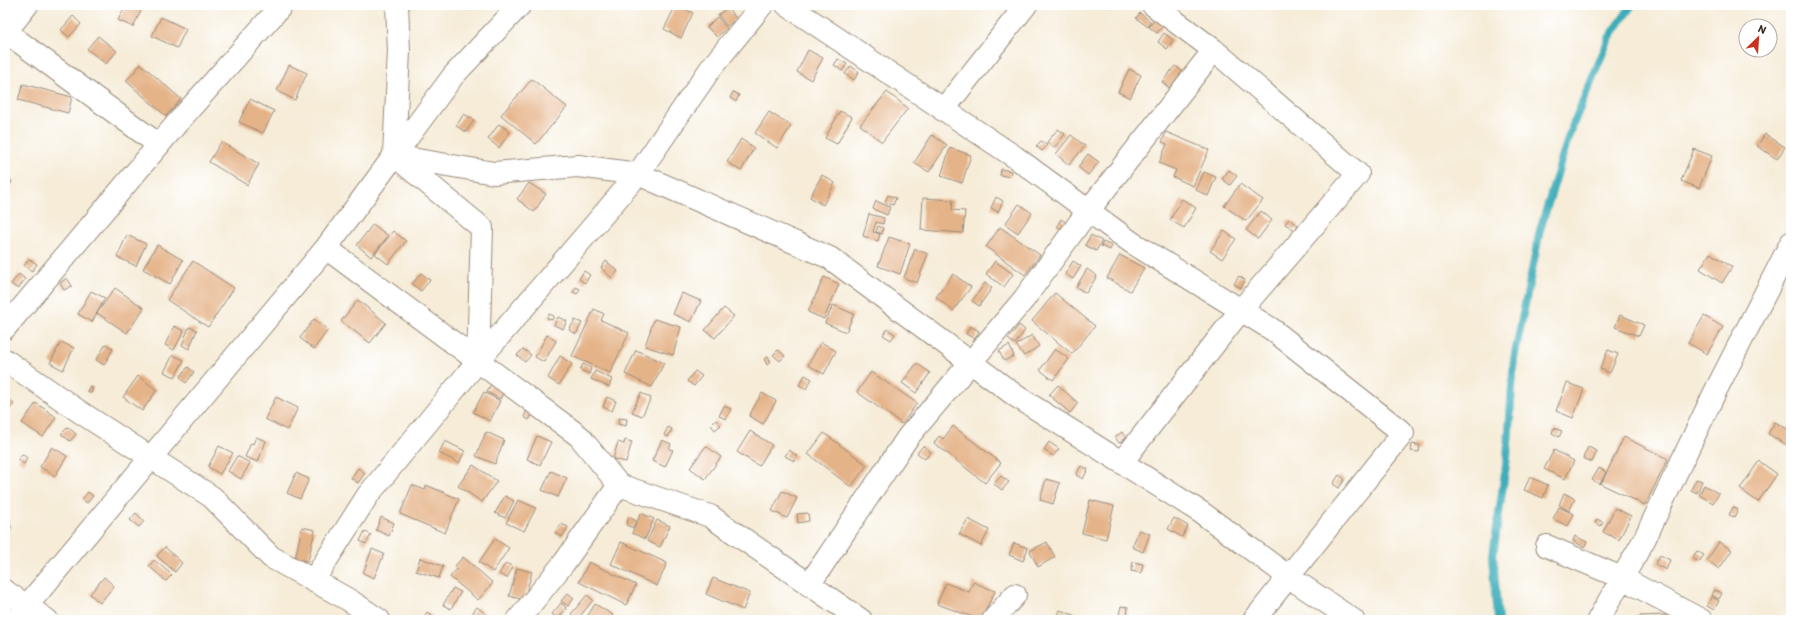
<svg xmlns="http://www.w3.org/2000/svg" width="1796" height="625" viewBox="0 0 1796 625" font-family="Itim,sans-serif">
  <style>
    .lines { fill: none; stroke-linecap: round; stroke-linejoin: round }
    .stream { stroke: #3eadb9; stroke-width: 8 }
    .building { fill: #e5b388 }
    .minor-casing { stroke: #988b7b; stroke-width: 24 }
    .minor { stroke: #fff; stroke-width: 22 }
  </style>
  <rect width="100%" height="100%" fill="#fff"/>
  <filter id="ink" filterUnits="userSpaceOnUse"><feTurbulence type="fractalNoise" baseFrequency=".025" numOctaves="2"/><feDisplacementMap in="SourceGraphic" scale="8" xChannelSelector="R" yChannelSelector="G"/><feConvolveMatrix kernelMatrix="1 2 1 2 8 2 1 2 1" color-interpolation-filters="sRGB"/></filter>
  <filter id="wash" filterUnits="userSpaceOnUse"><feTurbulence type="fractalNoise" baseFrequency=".012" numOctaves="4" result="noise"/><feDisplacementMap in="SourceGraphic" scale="16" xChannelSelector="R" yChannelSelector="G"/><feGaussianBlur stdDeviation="0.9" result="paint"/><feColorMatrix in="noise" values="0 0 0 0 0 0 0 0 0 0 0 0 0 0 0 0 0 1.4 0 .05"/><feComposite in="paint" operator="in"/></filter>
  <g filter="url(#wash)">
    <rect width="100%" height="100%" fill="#f6ecd8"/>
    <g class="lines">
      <path class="stream" d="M1498,620L1493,555L1507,458L1514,359L1540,230L1570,132L1609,38L1632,5"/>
    </g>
    <g id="blocks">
      <path class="building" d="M126,5H144L133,27L118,20Z
        M676,5L693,13L681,38L664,29Z
        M727,8L737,19L727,26L718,15Z
        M1140,13L1151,22L1148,27L1136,18Z
        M73,16L81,24L69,37L61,30Z
        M161,17L186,29L177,48L152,36Z
        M717,17L727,28L717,37L707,27Z
        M1155,19L1164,25L1157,33L1149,27Z
        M1164,33L1173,40L1167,49L1158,42Z
        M98,36L117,51L106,64L87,49Z
        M808,50L823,58L811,80L797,72Z
        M838,59L847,64L842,71L834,65Z
        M141,64L181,99L166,116L126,81Z
        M289,65L307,73L295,100L277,91Z
        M851,66L859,72L854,80L845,74Z
        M1175,66L1186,74L1173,91L1162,82Z
        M1129,69L1141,75L1130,98L1118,92Z
        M532,79L567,107L536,144L501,115Z
        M23,84L72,97L68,113L18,100Z
        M733,92L739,95L736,102L730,98Z
        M887,92L908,108L882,142L860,125Z
        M250,99L274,111L263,133L239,122Z
        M840,111L852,117L837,144L825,138Z
        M769,112L791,126L777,148L755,133Z
        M464,114L474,120L466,132L456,126Z
        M499,124L510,132L499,148L488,139Z
        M1058,129L1065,134L1054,148L1047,142Z
        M1166,132L1209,150L1193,186L1173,177L1176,170L1159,163L1167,144L1162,142Z
        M1765,134L1785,147L1777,159L1757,146Z
        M932,135L947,145L929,172L914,163Z
        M1071,135L1085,146L1069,165L1056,154Z
        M741,139L754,148L741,171L727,162Z
        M1041,141L1047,145L1042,151L1036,146Z
        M221,142L259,164L247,185L209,162Z
        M950,148L971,155L962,183L941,176Z
        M1694,149L1712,156L1699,188L1681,181Z
        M1088,154L1099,162L1088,175L1078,167Z
        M1001,169L1011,171L1010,177L1000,175Z
        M1229,170L1237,176L1230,185L1222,179Z
        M1204,172L1216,177L1208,196L1196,190Z
        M822,175L835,183L823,205L810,197Z
        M5,178L12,181L5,197Z
        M529,183L546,194L534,212L517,199Z
        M1240,184L1263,200L1246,221L1224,206Z
        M888,195L896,198L893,205L885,202Z
        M996,197L1003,201L998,212L991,208Z
        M923,198L953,200L952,210L965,211L963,233L921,230Z
        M1182,199L1196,208L1184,228L1170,220Z
        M876,201L890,207L887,215L873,209Z
        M1019,204L1032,213L1018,233L1005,224Z
        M1261,211L1272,220L1258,239L1246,230Z
        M869,214L884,218L883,224L876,222L873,232L880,234L878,241L863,236Z
        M1061,219L1069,225L1064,231L1057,226Z
        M1289,219L1298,225L1295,230L1285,224Z
        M373,224L388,236L371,257L357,245Z
        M878,226L883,228L882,234L876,232Z
        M1000,227L1040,255L1025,275L986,247Z
        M393,231L406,241L388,264L375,254Z
        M1224,231L1236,239L1222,259L1210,251Z
        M127,235L146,244L136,266L117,257Z
        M1091,235L1102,241L1096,251L1085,245Z
        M889,237L910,244L900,274L878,266Z
        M1103,242L1112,246L1110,250L1101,246Z
        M157,245L183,260L170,284L143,269Z
        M915,249L928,254L917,283L904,278Z
        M1710,253L1732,267L1722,283L1700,269Z
        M1120,255L1144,268L1130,291L1107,278Z
        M29,259L37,264L32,271L24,266Z
        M193,261L234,288L208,327L167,300Z
        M606,261L618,271L612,278L601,268Z
        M995,261L1013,274L1004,287L986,274Z
        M1073,261L1081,266L1073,279L1065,274Z
        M1087,269L1097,276L1086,293L1076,287Z
        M584,271L590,275L585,283L579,279Z
        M421,273L430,280L421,291L412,284Z
        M19,274L25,279L18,289L11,284Z
        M953,274L971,287L953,311L936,297Z
        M1239,276L1245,280L1241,288L1234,284Z
        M824,277L839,284L824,319L808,312Z
        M67,278L72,286L64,290L60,283Z
        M985,283L992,288L979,306L972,301Z
        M576,287L580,289L577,294L573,292Z
        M115,288L144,308L127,333L97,313Z
        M91,291L105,298L92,322L78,314Z
        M682,293L701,301L691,322L673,314Z
        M1055,293L1095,326L1072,354L1032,321Z
        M358,300L386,323L370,343L341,321Z
        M833,305L854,314L846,332L825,323Z
        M724,308L734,316L715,338L705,330Z
        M594,309L604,314L601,320L629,333L610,373L572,356Z
        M549,314L554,316L552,320L547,318Z
        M1620,315L1644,325L1639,336L1615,327Z
        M1704,316L1723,327L1707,354L1688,343Z
        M558,317L567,321L563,329L554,325Z
        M314,319L328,330L314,349L300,338Z
        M654,319L681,327L673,355L645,346Z
        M575,320L582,323L576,334L569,330Z
        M1019,325L1025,330L1015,344L1008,339Z
        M174,326L184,331L174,350L165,345Z
        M970,326L979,331L975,339L966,334Z
        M189,327L197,330L189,349L182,345Z
        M887,329L895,334L891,340L883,335Z
        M547,335L556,341L544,362L535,357Z
        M1032,335L1039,346L1024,356L1016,345Z
        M61,342L74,348L63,370L50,363Z
        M821,342L836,351L824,374L808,365Z
        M106,344L113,349L104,365L96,360Z
        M1009,345L1014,356L1004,361L999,351Z
        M523,349L531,355L525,362L517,355Z
        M1055,349L1069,359L1053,380L1040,370Z
        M636,350L664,363L652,387L625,374Z
        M778,350L785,356L780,361L773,355Z
        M1608,350L1618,354L1610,373L1600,369Z
        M173,355L184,360L175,377L164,372Z
        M560,356L572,364L559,385L548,378Z
        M768,357L771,362L767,365L764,359Z
        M917,363L930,373L916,393L902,383Z
        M583,364L591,368L589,374L580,370Z
        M188,367L194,372L186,383L180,377Z
        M595,371L612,379L609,387L591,379Z
        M695,371L702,376L694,386L687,381Z
        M871,372L917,403L902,424L857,392Z
        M805,375L812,379L806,389L799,385Z
        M138,376L157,390L142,411L123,397Z
        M1567,383L1584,389L1573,418L1556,411Z
        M491,384L504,391L500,399L487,392Z
        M1058,385L1078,403L1070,413L1049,395Z
        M90,386L93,388L91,393L87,391Z
        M484,392L500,401L490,421L473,412Z
        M641,393L651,398L642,416L632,412Z
        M762,393L776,401L763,424L749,416Z
        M5,397L14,404L5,414Z
        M276,397L298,408L287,430L265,419Z
        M607,397L616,401L612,411L603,407Z
        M36,403L56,417L43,437L22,423Z
        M724,406L731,409L726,419L719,416Z
        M527,410L533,413L529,420L524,417Z
        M619,418L627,419L626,426L618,424Z
        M716,420L721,425L715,430L711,425Z
        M1775,422L1791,431V438L1787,445L1768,434Z
        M953,426L1001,463L985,483L934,443L939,436L943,439Z
        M68,427L76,434L70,441L61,434Z
        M668,427L672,429L668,437L664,435Z
        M1554,428L1562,431L1559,437L1552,433Z
        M750,431L772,445L759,466L737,452Z
        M486,432L504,440L495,464L476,456Z
        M1122,432L1126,438L1119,443L1115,437Z
        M824,433L867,465L851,487L808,454Z
        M537,436L551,442L540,465L527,459Z
        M256,437L266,441L258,462L245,457L251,443L253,444Z
        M1624,437L1668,459L1645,505L1601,484Z
        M625,440L632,442L626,462L613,459L618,442L624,444Z
        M662,440L671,444L669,449L673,450L665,467L652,461Z
        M445,441L465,451L459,463L439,453Z
        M1049,442L1059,449L1053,456L1044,450Z
        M1412,444L1420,445L1419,452L1411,451Z
        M219,446L233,453L220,474L208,467Z
        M706,446L721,457L705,479L690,468Z
        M923,446L931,452L925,459L917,453Z
        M52,447L67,456L55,476L40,467Z
        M1588,447L1597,451L1592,462L1583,458Z
        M789,450L797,456L794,461L785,456Z
        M1554,450L1574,461L1565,479L1544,469Z
        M22,454L27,458L24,464L18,460Z
        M237,456L250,463L241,479L228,471Z
        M1759,461L1777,474L1758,502L1740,489Z
        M473,465L497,481L482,502L458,486Z
        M1081,466L1088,469L1083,479L1076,475Z
        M358,468L365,473L358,483L351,478Z
        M1599,468L1606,472L1600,484L1592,480Z
        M551,471L567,478L558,497L542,490Z
        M296,473L309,479L300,499L287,493Z
        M1339,475L1345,479L1339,488L1333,484Z
        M1001,476L1009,482L1002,490L994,484Z
        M1530,477L1548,485L1543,498L1524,490Z
        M1046,479L1060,483L1053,504L1040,500Z
        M1696,479L1702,481L1697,493L1691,490Z
        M412,485L425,490L426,485L459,499L445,533L400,514Z
        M1704,485L1719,494L1713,503L1699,495Z
        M782,491L797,498L787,518L772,511Z
        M88,492L93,496L87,503L82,499Z
        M1564,493L1575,499L1569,511L1559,505Z
        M505,496L514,501L505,518L495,513Z
        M518,500L536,508L524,531L506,523Z
        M1090,500L1114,506L1106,539L1082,533Z
        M1559,507L1574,514L1568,526L1553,519Z
        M1733,507L1738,510L1734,517L1729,515Z
        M1615,508L1631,516L1619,540L1603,532Z
        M136,513L144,521L139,527L130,520Z
        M641,513L654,519L645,539L632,533Z
        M808,513L809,521L798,523L797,514Z
        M381,517L394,523L389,536L376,530Z
        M629,517L636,521L633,528L626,525Z
        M1174,518L1188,526L1182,537L1168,529Z
        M968,519L989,530L981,546L959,534Z
        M1597,519L1603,522L1601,526L1595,523Z
        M657,520L670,526L660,547L647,541Z
        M5,522L11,526L5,534Z
        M561,524L568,527L562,537L555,533Z
        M302,527L315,530L308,561L295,559Z
        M1139,530L1150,534L1143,552L1132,547Z
        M365,531L371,535L366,544L360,541Z
        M1575,536L1587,542L1584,547L1573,541Z
        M495,539L509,548L493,572L479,562Z
        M621,542L667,563L657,586L611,564Z
        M1047,542L1055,557L1038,567L1030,551Z
        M1719,542L1732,550L1719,569L1707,560Z
        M1014,543L1028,548L1023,561L1009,555Z
        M165,547L182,563L175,572L157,556Z
        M372,549L384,554L374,578L363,573Z
        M1697,551L1704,555L1699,562L1692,558Z
        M1660,555L1670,560L1666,570L1655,564Z
        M463,557L493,583L478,600L450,577L457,569L454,567Z
        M420,558L443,566L439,578L416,571Z
        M154,560L172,575L166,581L149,566Z
        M589,562L636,585L626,605L579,582Z
        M1133,562L1143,564L1141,573L1131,571Z
        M506,563L513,567L507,578L499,574Z
        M517,568L532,572L524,600L509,596Z
        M104,577L114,586L100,603L90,594Z
        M713,578L750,593L743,610L706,594Z
        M973,582L995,591L981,620L937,604L946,583L969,592Z
        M453,588L461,592L451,609L443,605Z
        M1715,590L1722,593L1719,599L1712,595Z
        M568,593L574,598L568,606L561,601Z
        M587,595L593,600L577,620L571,614Z
        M1712,597L1719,601L1714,610L1707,606Z
        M561,603L566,608L558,619L552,614Z
        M595,604L613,615L610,620H585Z
        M1121,606L1128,607L1127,617L1119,615Z
        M477,607L491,618L490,620H467Z
        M1060,610L1076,616L1075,620H1056Z
        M427,612L433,616L431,620L423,619Z
        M1666,615L1667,620H1640V616Z"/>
    </g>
  </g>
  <g filter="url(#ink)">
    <use href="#blocks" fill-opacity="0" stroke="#988b7b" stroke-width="1"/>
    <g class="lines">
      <g class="minor-casing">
        <path id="minor" d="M787,5L1015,157L1131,242L1273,330L1403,433L1254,620
          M6,32L159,145
          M5,33L27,5
          M943,110L1026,5
          M394,156L494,173L578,166L638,174L830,258L1016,396L1202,513L1289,577L1353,620
          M394,156L453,76L520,5
          M396,157L482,228L478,361
          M326,248L579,436L619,485L710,516L861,620
          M5,328L178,122L282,5
          M5,360L80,412L212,497L271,557L349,600L379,620
          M1122,462L1241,310L1358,174L1214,50L1153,5
          M1547,546L1622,578L1701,620
          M313,581L368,495L478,361L638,174L711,68L762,5
          M809,585L908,437L1024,299L1088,211L1214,50
          M5,591L47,620
          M15,620L326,248L394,156L399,51L397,5
          M518,620L564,563L619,485
          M993,620L1015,595
          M1598,620L1644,540L1716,390L1791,243"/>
      </g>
      <use href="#minor" class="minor"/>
    </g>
  </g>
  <rect width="1796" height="625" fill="none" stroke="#fff" stroke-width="20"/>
  <g transform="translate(1758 38) rotate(25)"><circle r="19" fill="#ffffff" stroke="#b1aaa5"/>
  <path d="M0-3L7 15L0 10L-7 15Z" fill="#c8321e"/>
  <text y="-6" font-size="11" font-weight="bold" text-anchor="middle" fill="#3b2a1e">N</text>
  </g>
</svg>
